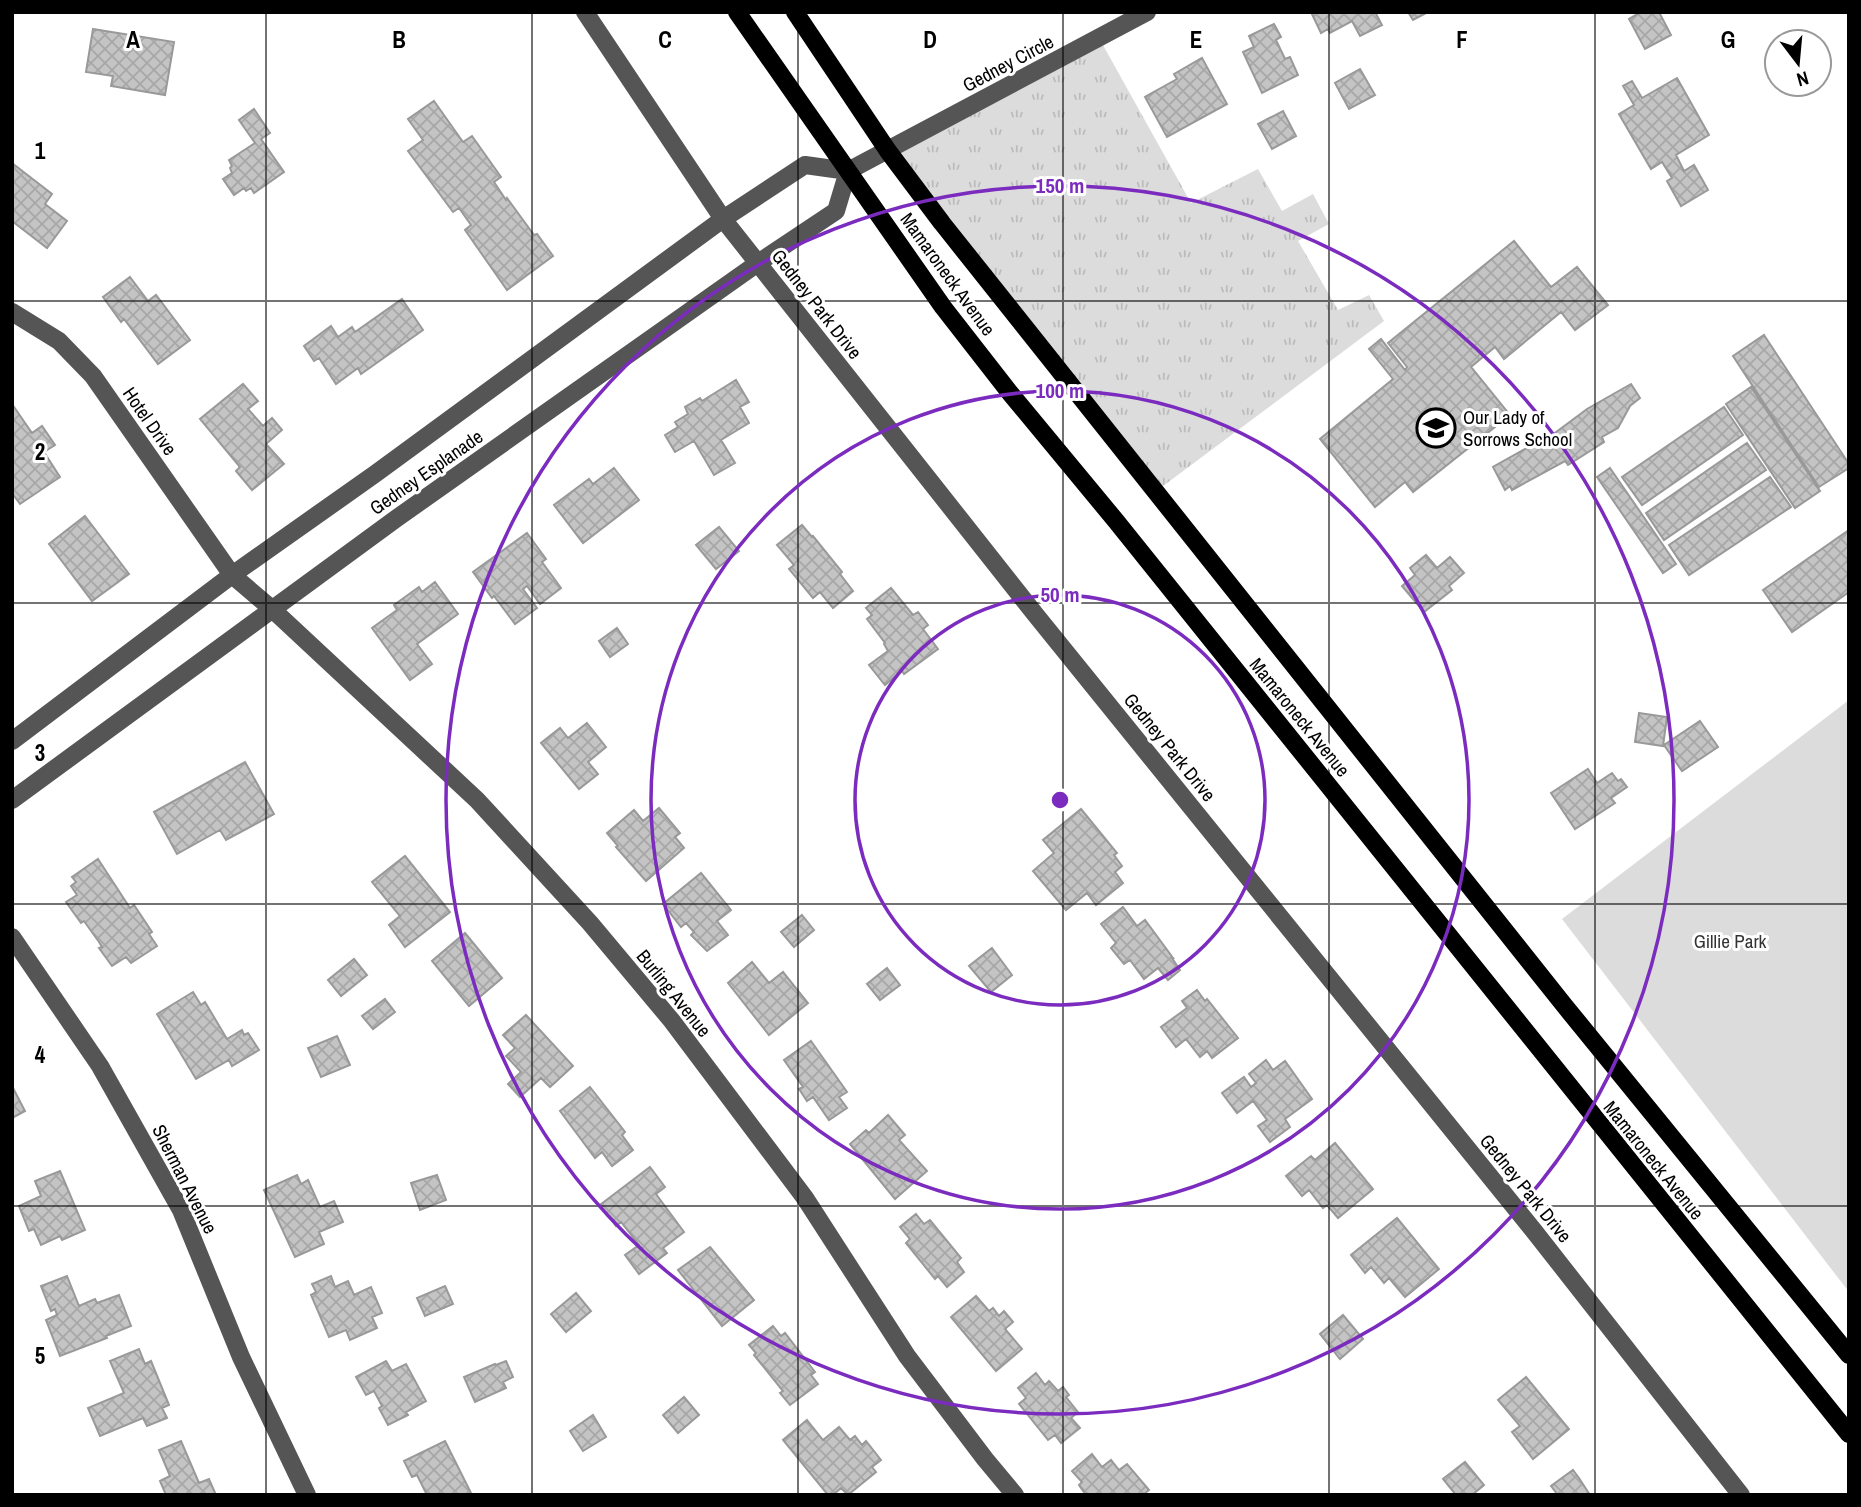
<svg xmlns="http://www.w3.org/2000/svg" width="1861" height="1507" viewBox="0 0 1861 1507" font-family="'Archivo Narrow',sans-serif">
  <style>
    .grass { fill: url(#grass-tufts) }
    .park { fill: #dcdcdc }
    .building { fill: url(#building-cross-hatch); stroke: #999; stroke-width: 2 }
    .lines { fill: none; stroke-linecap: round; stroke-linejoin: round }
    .minor { stroke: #555; stroke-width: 18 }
    .major { stroke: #000; stroke-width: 18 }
    .grid { fill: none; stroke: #000; stroke-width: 2; stroke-opacity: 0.55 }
    .ring { fill: none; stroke: #7b2cbf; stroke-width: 3.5 }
    .labels { text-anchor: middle; stroke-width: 6; stroke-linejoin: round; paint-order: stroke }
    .street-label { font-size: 19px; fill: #000; stroke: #fff }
    .poi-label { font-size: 19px; fill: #000; stroke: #fff; text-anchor: start }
    .park-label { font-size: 19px; fill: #333; stroke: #fff }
    .grid-label { font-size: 23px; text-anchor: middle; font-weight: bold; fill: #000; stroke: #fff; stroke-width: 6; stroke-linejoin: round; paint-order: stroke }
    .centre { fill: #7b2cbf; stroke: #fff; stroke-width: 3.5 }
    .ring-label { font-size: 21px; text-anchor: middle; font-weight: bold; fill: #7b2cbf; stroke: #fff; stroke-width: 6; stroke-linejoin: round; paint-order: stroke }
  </style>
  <defs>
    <pattern id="grass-tufts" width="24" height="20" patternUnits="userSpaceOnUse" patternTransform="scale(1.75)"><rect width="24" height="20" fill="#dcdcdc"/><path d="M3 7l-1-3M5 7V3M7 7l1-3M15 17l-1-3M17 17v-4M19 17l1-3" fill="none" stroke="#bbb"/></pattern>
    <pattern id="building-cross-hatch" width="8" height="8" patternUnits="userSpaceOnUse" patternTransform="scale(1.75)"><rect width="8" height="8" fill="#c4c4c4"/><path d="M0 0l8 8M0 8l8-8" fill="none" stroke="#a7a7a7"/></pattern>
  </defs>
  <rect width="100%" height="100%" fill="#fff"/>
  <path class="grass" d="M1099,38L1191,203L1258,169L1282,211L1313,194L1329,224L1298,241L1338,310L1369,295L1384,321L1155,492L888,151Z"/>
  <path class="park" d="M1849,700V1292L1562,919Z"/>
  <path class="building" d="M1311,12H1375L1382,25L1360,36L1352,21L1330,33L1328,29L1321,33Z
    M1408,12H1428L1413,20Z
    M1641,12H1659L1671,35L1645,49L1629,19Z
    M1274,24L1281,37L1276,40L1285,59L1290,57L1298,75L1262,93L1243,52L1254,47L1249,36Z
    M93,29L174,42L165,95L111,86L113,76L86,72Z
    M1202,58L1227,104L1167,137L1145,97L1177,79L1174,74Z
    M1360,69L1375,95L1349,109L1335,83Z
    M1677,78L1709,135L1676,155L1684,171L1694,165L1708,190L1681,206L1667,181L1672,178L1662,162L1651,169L1619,114L1634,105L1623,86L1632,81L1642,98Z
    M434,101L463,142L472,136L501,177L494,182L506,200L507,198L534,235L537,234L553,256L507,290L465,230L471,225L459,208L453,212L408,151L423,140L408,119Z
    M254,109L270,133L261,139L284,172L254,193L251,188L246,191L244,188L234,195L223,179L232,173L230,168L232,166L229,160L255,143L239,120Z
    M1283,111L1296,136L1272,149L1258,124Z
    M12,163L52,194L45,204L67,221L47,248L12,221Z
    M1514,241L1551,287L1577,267L1608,305L1575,330L1561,312L1504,359L1495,347L1471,367L1510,415L1413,492L1405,482L1375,507L1320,439L1393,379L1369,349L1381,339L1405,370L1407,367L1388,343Z
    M130,277L148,301L156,295L190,340L158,364L124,319L121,322L103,297Z
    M402,299L423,330L361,374L358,368L336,384L319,358L314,361L304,346L331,326L338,337L352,327L355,332Z
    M1764,335L1849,464V468L1819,487L1733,356Z
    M736,380L749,402L740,407L749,423L721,440L735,463L714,475L694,441L675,452L665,435L678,427L675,422L688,414L685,407L700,398L702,401Z
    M243,384L258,401L248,409L263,426L272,418L282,430L266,444L284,464L252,490L236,471L240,467L200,419Z
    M1631,384L1640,398L1630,406L1618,428L1602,437L1604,442L1568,465L1565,461L1512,490L1510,486L1505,490L1493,467L1539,441L1540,444L1587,409Z
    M1751,387L1820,491L1795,508L1726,404Z
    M12,404L32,433L42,426L55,445L44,452L60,477L20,504L12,493Z
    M1724,407L1743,435L1642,505L1622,477Z
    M1747,443L1766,470L1664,540L1646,513Z
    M614,468L639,500L583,543L554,505L589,479L593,484Z
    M1610,468L1676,564L1663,573L1597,477Z
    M1770,477L1791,507L1689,575L1669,545Z
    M85,516L129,574L92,601L49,544Z
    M802,525L812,537L813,536L842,572L840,574L853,591L833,608L820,592L813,598L789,569L794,565L777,545Z
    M719,527L739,551L716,569L696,545Z
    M1849,530V592L1792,632L1763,590Z
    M527,533L546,559L542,562L561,588L540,604L527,586L523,589L537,608L515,624L494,596L492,598L473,572Z
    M1426,555L1437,568L1450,557L1464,573L1449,586L1452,590L1424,612L1402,586L1415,575L1410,568Z
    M435,582L458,614L417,644L432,664L410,680L372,628L397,610L394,605L419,587L422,592Z
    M891,588L913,615L918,612L928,625L923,629L938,649L904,674L902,671L885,685L869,665L888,651L884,644L885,643L867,619L872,615L866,608Z
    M617,628L628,644L610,657L599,641Z
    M1639,713L1667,717L1663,746L1635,742Z
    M1700,721L1718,747L1682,771L1664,745Z
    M587,723L606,747L588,762L598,774L579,789L541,743L560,728L568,738Z
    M245,762L274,814L226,840L220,830L177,854L154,812Z
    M1588,769L1597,783L1612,773L1618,781L1621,779L1627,787L1611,798L1615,803L1575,829L1551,793Z
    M659,808L680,833L675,837L684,848L646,881L616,847L618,846L607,833L634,810L643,821Z
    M1081,809L1117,853L1114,855L1122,866L1115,872L1123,883L1096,905L1087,893L1066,910L1033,871L1054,853L1043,840Z
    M405,856L450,912L405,947L389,925L400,916L372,882Z
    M98,859L130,908L134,905L152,932L149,934L157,946L131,963L126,957L112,966L99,948L102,947L99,942L84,921L81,923L66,902L77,895L71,886L76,882L72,877Z
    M701,873L731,910L717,921L728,935L707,951L691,935L694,932L686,923L681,927L663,904Z
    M1123,907L1137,926L1145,920L1173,958H1172L1180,970L1168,980L1158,968L1144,979L1130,960L1124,964L1111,948L1116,943L1101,924Z
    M802,915L814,930L794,947L781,932Z
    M465,933L502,978L469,1006L432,961Z
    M992,948L1012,975L991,992L969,966Z
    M354,959L367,975L341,996L328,980Z
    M752,962L769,983L783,972L808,1003L769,1035L728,983Z
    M887,968L900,985L880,1000L867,984Z
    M1197,990L1205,1001L1207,999L1238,1038L1212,1058L1207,1051L1200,1057L1186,1039L1176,1047L1161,1027L1187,1008L1182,1001Z
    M193,992L201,1005L205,1002L227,1039L242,1030L244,1035L248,1033L259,1050L232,1066L229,1060L196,1079L157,1014Z
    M385,999L395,1012L373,1029L362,1016Z
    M526,1015L573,1066L550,1087L541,1078L520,1097L508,1084L521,1072L506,1056L515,1048L503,1035Z
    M337,1036L350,1065L321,1077L308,1048Z
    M811,1041L847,1092L839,1097L847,1108L829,1120L813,1097L807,1101L799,1089L803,1087L784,1060Z
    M1266,1060L1273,1070L1285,1061L1312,1099L1285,1119L1290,1127L1270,1142L1258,1126L1267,1120L1253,1101L1237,1113L1222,1093L1244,1077L1251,1087L1256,1083L1249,1074Z
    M12,1086L25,1111L12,1118Z
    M590,1087L625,1132L622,1135L633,1150L612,1166L602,1152L595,1158L560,1111Z
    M888,1115L905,1135L899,1140L927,1171L895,1199L850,1144L866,1130L869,1133Z
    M1335,1143L1373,1189L1338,1218L1327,1205L1323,1208L1309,1190L1302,1196L1286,1176L1311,1156L1315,1160Z
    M650,1167L665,1187L656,1194L684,1232L663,1248L667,1253L639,1274L625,1255L639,1245L621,1222L616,1226L600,1205Z
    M60,1171L85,1230L62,1240L60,1236L41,1245L34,1229L29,1231L19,1206L41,1196L35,1181Z
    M297,1175L301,1184L308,1180L320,1207L334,1201L343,1222L319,1232L324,1244L295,1257L264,1190Z
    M437,1175L446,1200L420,1210L411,1183Z
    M916,1214L924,1224L930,1220L961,1258L957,1262L964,1272L947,1287L938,1276L935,1279L906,1243L910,1239L900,1227Z
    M1397,1218L1439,1269L1405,1297L1389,1278L1384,1283L1371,1267L1365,1273L1351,1255Z
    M710,1247L754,1300L722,1326L678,1270Z
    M67,1276L79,1306L95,1299L97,1303L119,1295L131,1326L106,1336L107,1338L60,1356L46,1320L57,1315L55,1309L51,1311L41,1286Z
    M331,1276L335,1287L348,1281L354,1295L371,1287L382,1313L372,1317L377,1328L350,1340L346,1330L329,1337L311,1295L316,1292L312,1284Z
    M445,1286L453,1304L425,1316L417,1298Z
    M576,1293L591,1311L566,1332L551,1314Z
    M976,1296L989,1311L993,1308L999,1316L1004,1311L1013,1322L1005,1329L1022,1349L996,1371L951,1317Z
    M1343,1315L1363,1339L1340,1359L1320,1334Z
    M773,1326L781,1336L785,1333L815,1372L811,1375L818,1384L790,1405L780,1393L783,1391L754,1355L756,1353L749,1345Z
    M139,1349L145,1364L151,1361L169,1405L162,1408L167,1418L147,1426L143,1418L100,1436L88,1408L124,1393L110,1361Z
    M386,1361L392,1371L406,1364L426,1401L406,1412L408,1415L388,1425L379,1408L382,1406L374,1391L366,1395L356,1377Z
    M506,1361L513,1377L503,1382L506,1388L475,1402L464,1377L495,1364L496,1365Z
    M1036,1373L1045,1385L1049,1381L1058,1391L1063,1387L1069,1395L1066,1397L1078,1412L1071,1418L1080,1428L1061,1443L1055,1435L1048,1440L1019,1404L1026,1398L1018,1388Z
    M1526,1377L1569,1429L1533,1459L1512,1432L1520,1426L1498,1400Z
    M684,1397L699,1415L678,1433L663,1415Z
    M593,1415L606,1437L583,1451L570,1431Z
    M807,1420L823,1440L839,1427L850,1440L855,1436L862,1445L866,1441L881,1460L872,1467L876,1472L848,1495L841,1488L833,1495H828L783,1440Z
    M181,1441L199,1483L209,1479L216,1495H166L160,1481L170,1476L159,1450Z
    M445,1441L472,1495H427L417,1475L412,1477L404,1461Z
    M1092,1454L1102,1467L1111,1460L1119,1470L1127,1464L1149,1490L1143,1495H1086L1079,1485L1082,1482L1072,1471Z
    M1465,1462L1484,1485L1472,1495H1456L1443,1479Z
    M1573,1470L1579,1478L1590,1495H1558L1551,1486Z"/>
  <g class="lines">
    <path class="minor" d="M585,12L723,219L1035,614L1534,1231L1741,1495
      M12,312L59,341L93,376L232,575L272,609L477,800L590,923L672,1021L805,1198L907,1356L985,1459L1015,1495
      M12,741L232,575L375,474L723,219L805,165L848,171L1147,12
      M12,800L397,518L758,263L836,211L848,171
      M12,937L100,1066L181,1210L241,1357L307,1495"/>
    <path class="major" d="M737,12L943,307L1010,393L1116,521L1849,1434
      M795,12L888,151L942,223L1564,1005L1849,1355"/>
  </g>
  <path class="grid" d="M266,12V1495M532,12V1495M798,12V1495M1063,12V1495M1329,12V1495M1595,12V1495M12,301H1849M12,603H1849M12,904H1849M12,1206H1849"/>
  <g class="ring">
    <circle cx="1060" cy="800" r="205"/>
    <circle cx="1060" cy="800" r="409"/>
    <circle cx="1060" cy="800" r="614"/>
  </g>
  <defs>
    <g id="school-ring" transform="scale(2.0125)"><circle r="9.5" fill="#fff" stroke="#000" stroke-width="1.5"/><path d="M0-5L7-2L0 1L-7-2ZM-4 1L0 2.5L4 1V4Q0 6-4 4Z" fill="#000"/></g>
  </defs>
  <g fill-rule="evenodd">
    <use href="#school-ring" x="1436" y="428"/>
  </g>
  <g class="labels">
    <g class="street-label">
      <text transform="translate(1008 63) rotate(-28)" y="7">Gedney Circle</text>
      <text transform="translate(948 274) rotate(54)" y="7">Mamaroneck Avenue</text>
      <text transform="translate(817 304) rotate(52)" y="7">Gedney Park Drive</text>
      <text transform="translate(150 421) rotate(55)" y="7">Hotel Drive</text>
      <text transform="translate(426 472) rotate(-35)" y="7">Gedney Esplanade</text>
      <text transform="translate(1300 717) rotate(51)" y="7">Mamaroneck Avenue</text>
      <text transform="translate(1170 747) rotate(51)" y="7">Gedney Park Drive</text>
      <text transform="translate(674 993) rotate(51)" y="7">Burling Avenue</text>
      <text transform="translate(1654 1160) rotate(51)" y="7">Mamaroneck Avenue</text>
      <text transform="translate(185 1179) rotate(63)" y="7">Sherman Avenue</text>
      <text transform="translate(1526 1188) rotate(51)" y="7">Gedney Park Drive</text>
    </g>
    <g class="poi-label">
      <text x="1463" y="424">Our Lady of<tspan x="1463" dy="22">Sorrows School</tspan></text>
    </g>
    <g class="park-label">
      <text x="1730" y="948">Gillie Park</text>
    </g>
  </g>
  <g class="grid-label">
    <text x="133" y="48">A</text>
    <text x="399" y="48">B</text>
    <text x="665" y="48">C</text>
    <text x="930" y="48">D</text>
    <text x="1196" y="48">E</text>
    <text x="1462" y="48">F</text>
    <text x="1728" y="48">G</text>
    <text x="40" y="159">1</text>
    <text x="40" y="460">2</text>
    <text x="40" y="761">3</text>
    <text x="40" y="1063">4</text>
    <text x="40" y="1364">5</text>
  </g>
  <circle cx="1060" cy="800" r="10" class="centre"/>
  <g class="ring-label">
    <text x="1060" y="193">150 m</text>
    <text x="1060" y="398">100 m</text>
    <text x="1060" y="602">50 m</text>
  </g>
  <rect width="1861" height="1507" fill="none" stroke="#000000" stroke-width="28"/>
  <g transform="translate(1798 63) rotate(164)"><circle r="33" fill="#ffffff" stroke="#999999" stroke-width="2"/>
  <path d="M0-5L12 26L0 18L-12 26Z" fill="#000000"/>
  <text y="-10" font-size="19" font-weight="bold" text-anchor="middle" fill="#000000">N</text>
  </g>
</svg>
